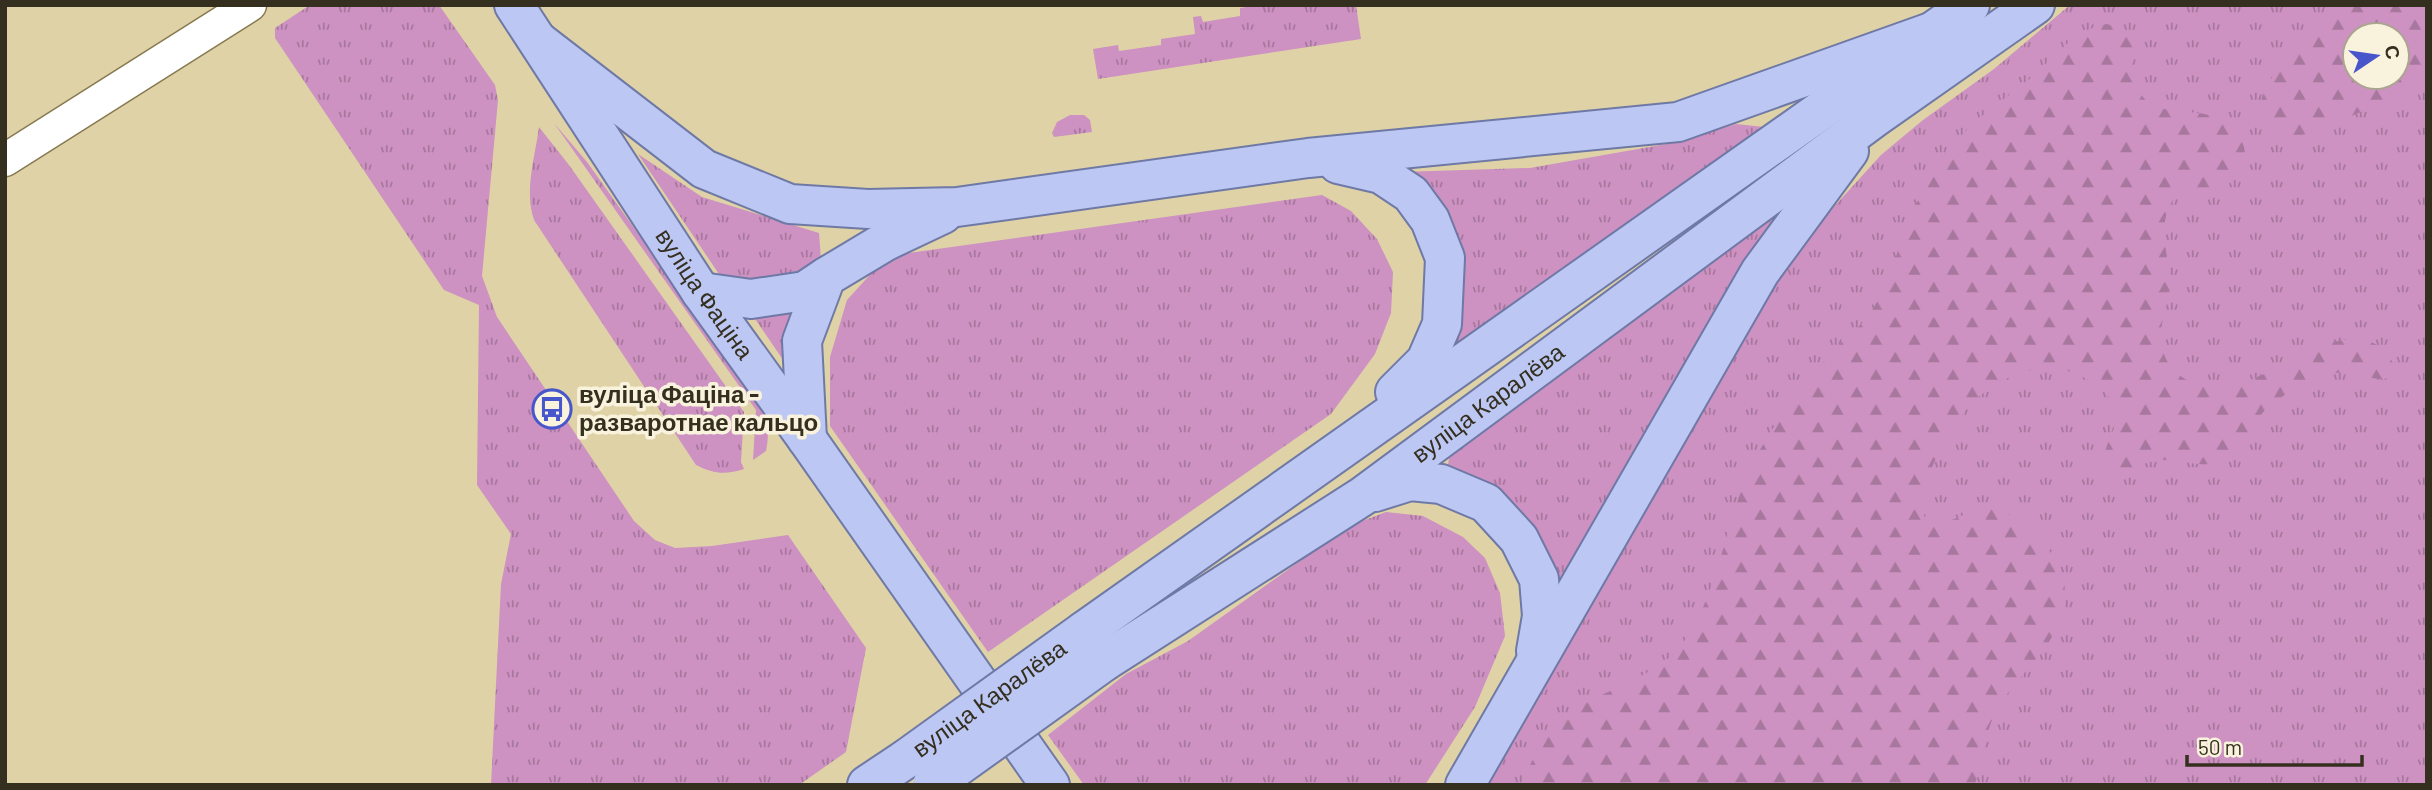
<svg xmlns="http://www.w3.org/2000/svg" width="2432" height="790" viewBox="0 0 2432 790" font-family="Barlow,sans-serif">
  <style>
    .grass { fill: url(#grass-tufts); fill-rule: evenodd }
    .forest { fill: url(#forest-firs); fill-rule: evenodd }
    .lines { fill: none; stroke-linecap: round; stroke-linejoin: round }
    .minor-casing { stroke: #867950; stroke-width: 35 }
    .major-casing { stroke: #6f79a5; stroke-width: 42 }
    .minor { stroke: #fff; stroke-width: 32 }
    .major { stroke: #bcc7f4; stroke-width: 38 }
    .major-bridge-casing { stroke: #6f79a5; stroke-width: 42; stroke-linecap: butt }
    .major-bridge { stroke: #bcc7f4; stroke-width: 38 }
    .labels { text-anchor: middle; stroke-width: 7; stroke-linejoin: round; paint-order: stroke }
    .street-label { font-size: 24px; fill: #342f1e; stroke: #f9f3dd }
    .poi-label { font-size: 24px; font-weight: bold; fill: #342f1e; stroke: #f9f3dd; text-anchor: start }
  </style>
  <defs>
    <pattern id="grass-tufts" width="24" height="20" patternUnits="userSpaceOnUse" patternTransform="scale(1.75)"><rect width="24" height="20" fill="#cd91c2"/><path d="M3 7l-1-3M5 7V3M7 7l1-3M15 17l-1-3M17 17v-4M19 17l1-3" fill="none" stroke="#a7779d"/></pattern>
    <pattern id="forest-firs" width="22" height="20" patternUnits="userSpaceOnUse" patternTransform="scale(1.75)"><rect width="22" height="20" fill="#cd91c2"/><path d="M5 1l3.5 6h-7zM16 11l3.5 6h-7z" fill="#a7779d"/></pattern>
  </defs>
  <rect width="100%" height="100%" fill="#dfd2a6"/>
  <path class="grass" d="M310,5H439L495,85L498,100L482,276L497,317L634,521L655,540L675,548L712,546L788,535L866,648L846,752L799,785H491L501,584L511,534L477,485L479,305L444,290L275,38V28Z
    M1259,5H1356L1361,39L1098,79L1093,49L1118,45L1119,51L1161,45V39L1195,34L1193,17L1201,16L1203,22L1240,16V8Z
    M2070,5H2427V785H1479L1781,275L1810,233L1881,155L1923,120L1994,69ZM2355,35H2397V77H2355Z
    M1070,115H1084L1090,120L1092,132L1054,137L1052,133L1057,122Z
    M554,123L587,162L759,403C767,420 770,432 766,451L753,460L756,410Z
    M1736,124L1764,127L1454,352L1461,288L1400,172L1530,168L1672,143Z
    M539,127L569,165L744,412L741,462L744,469C725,475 714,474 696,465L534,220C524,191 535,157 539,127Z
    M638,154L702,197L819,233L821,260L791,279L750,285L721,277Z
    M1322,195L1351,211L1377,239L1393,272L1391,313L1375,354L1331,414L988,652L830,426V357L847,300L887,256Z
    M1789,200L1552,595L1447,471L1451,446Z
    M804,298L792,373L749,310Z
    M1386,512L1423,516L1463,537L1485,558L1500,593L1505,636L1475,707L1425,785H1084L1048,735L1126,674L1188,641L1349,526Z"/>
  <path class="forest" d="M2353,5H2427V76C2410,96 2379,105 2356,114C2340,121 2323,130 2306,134C2292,138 2276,136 2267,125C2236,91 2325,18 2353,5ZM2355,35H2397V77H2355Z
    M2107,24C2138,33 2132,40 2132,67C2133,78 2137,88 2143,97C2161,124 2224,95 2243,144C2250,163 2237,184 2218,189C2202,192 2184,185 2173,200C2156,226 2169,255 2170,283C2170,303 2159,322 2161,340C2164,382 2212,397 2246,382C2275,370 2304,355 2333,342C2357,336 2381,338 2393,363L2389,378C2365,383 2355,365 2327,376C2306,384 2280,394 2265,410C2246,431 2249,453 2215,463C2195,468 2176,457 2156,461C2139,463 2127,475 2111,473L2103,466C2103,445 2116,433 2116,415C2115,387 2071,368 2047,367C2042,367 2036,369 2031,370C2011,374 1986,389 1972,403C1955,420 1905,501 1928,521C1939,531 1968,510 1983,508C2016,506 2058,551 2064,582C2074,640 2013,672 1993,718C1983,739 1985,765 1974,785H1520C1532,761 1546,731 1567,715C1599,691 1660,676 1683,643C1721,591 1725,517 1754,461C1775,420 1804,384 1834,350C1846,337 1862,326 1871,312C1894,277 1899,237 1918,200C1930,174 1956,139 1977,120C1996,104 2017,90 2035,74C2058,54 2076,28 2107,24Z"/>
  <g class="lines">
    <g class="minor-casing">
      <path id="minor" d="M5,160L250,5"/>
    </g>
    <g class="major-casing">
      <g id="major">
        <path id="s1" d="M514,5L701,292L807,439L1050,785"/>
        <path d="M538,41L704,169L790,204L868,209L957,207L1308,158L1678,122L1934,31"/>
        <path d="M1338,164L1381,174L1411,194L1430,220L1445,258L1442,324L1426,361L1395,392"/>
        <path d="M701,292L751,299L805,291L826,277"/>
        <path d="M807,439L802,341L826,277L886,241L943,214"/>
        <path d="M1375,492L1410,481L1441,484L1486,503L1519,539L1539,579L1542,616L1536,651"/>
        <path d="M1084,631L1970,5"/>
        <path id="s2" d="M1105,661L1363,496L1874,118L2035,5"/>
        <path d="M867,785L906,759"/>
        <path d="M1465,785L1760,272L1849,151"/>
      </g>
    </g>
    <use href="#minor" class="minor"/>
    <use href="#major" class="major"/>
    <g class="major-bridge-casing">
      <g id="major-bridge">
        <path id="s3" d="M906,759L1084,631"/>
        <path d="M932,785L1105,661"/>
      </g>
    </g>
    <use href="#major-bridge" class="major-bridge"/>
  </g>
  <defs>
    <g id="bus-ring" transform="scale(2.0125)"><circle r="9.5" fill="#f9f3dd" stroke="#4856cb" stroke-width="1.5"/><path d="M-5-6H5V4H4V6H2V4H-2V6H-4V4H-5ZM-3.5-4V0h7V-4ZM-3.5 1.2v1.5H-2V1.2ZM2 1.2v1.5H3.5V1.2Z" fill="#4856cb"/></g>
  </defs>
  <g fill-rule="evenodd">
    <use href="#bus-ring" x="552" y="409"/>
  </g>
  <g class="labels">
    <g class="street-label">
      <text dy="8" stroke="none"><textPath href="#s1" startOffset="346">вуліца Фаціна</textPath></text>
      <text dy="8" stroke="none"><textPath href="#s2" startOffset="462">вуліца Каралёва</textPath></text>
      <text dy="8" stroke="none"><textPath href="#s3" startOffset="103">вуліца Каралёва</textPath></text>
    </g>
    <g class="poi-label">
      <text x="579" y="403">вуліца Фаціна -<tspan x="579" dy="28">разваротнае кальцо</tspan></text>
    </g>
  </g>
  <rect width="2432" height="790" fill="none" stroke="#342f1e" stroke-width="14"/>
  <g transform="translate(2376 56) rotate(77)"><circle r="33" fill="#f9f3dd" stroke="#aaa591" stroke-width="2"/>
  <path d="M0-5L12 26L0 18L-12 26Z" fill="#4856cb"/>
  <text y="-10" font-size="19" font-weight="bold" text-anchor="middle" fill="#342f1e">С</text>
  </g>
  <path d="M2187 755v10h175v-10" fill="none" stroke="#342f1e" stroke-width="3.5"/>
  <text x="2198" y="755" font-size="21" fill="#342f1e" stroke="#f9f3dd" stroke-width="5" paint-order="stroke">50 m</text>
</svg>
